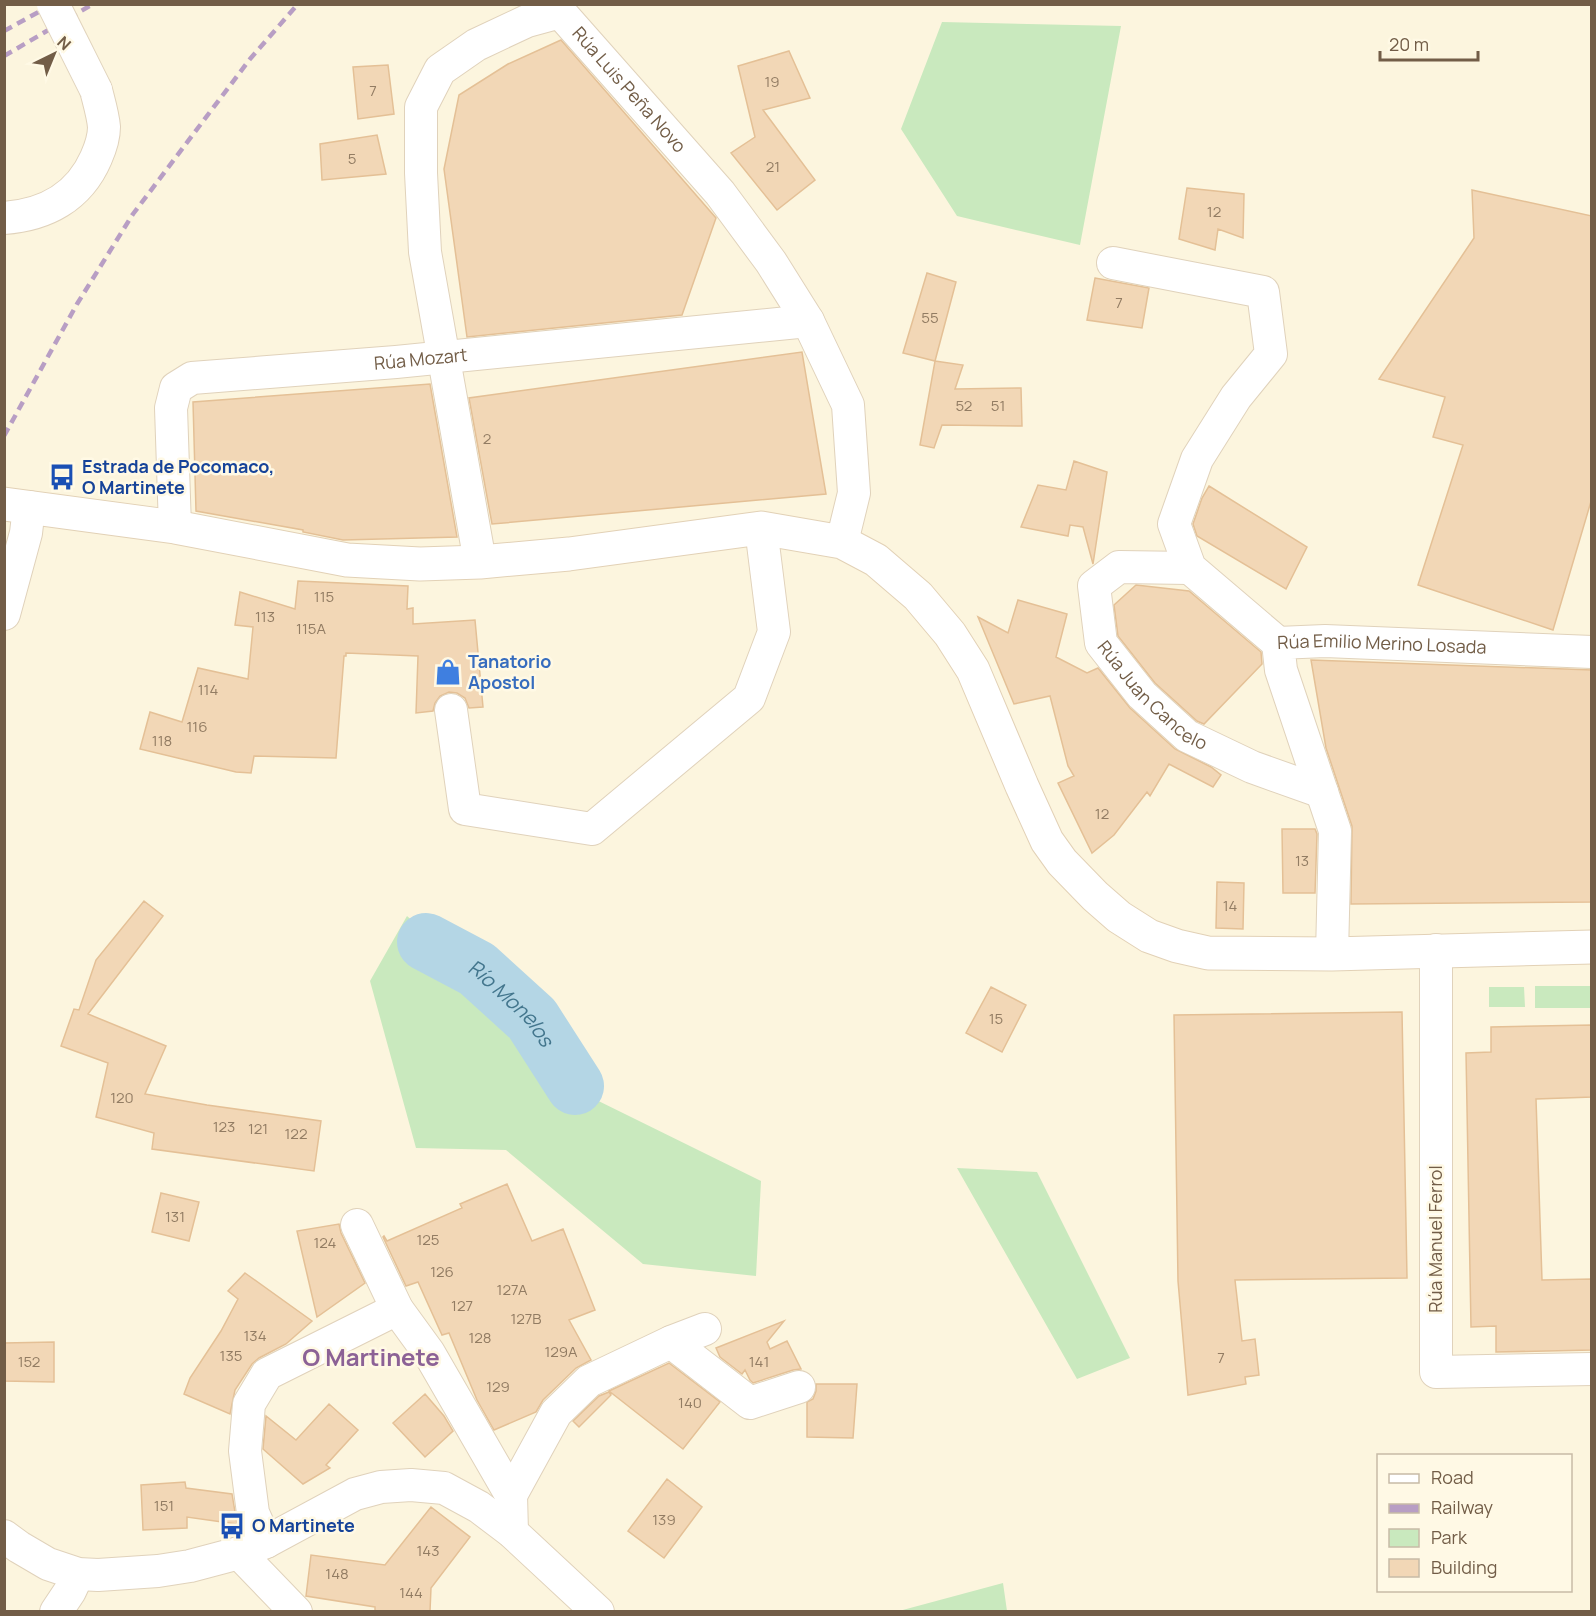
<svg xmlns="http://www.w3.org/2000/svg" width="1596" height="1616" viewBox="0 0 1596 1616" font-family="Manrope,sans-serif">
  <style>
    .green { fill: #c9e9be }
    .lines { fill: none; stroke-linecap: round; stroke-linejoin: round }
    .river { stroke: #b4d6e5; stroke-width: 58 }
    .building { fill: #f2d7b6; stroke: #e4c096; stroke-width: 1.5 }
    .street-casing { stroke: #e0d2bb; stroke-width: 34 }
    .secondary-casing { stroke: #e2d1b6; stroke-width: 35 }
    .street { stroke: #fff; stroke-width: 32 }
    .secondary { stroke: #fff; stroke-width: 33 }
    .rail { stroke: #b89ec4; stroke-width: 4.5; stroke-dasharray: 9 6; stroke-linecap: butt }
    .street-bridge-casing { stroke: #e0d2bb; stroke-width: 34; stroke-linecap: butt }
    .street-bridge { stroke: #fff; stroke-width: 32 }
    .labels { text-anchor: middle; stroke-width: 5; stroke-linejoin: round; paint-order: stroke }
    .number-label { font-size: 15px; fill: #927c63 }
    .street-label { font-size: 18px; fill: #725d47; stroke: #fff9e5 }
    .transit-label { font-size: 18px; font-weight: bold; fill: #164399; stroke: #fff9e5; text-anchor: start }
    .shop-label { font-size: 18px; font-weight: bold; fill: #366cbe; stroke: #fff9e5; text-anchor: start }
    .water-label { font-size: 20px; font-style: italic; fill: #43768d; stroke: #fff9e5 }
    .district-label { font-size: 24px; font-weight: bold; fill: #8c6296; stroke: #fff9e5 }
  </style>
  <rect width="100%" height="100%" fill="#fcf5de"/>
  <path class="green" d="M942,22L1121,26L1080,245L957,216L901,129Z
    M407,916L529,1024L566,1085L761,1181L756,1276L643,1264L506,1150L416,1148L370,981Z
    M1535,986H1591V1008H1535Z
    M1489,987H1524L1525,1007H1489Z
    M957,1168L1037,1172L1130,1358L1077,1379Z
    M1003,1583L1007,1611H899Z"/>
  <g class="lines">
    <path class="river" id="s1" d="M426,942L477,969L532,1019L575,1086"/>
  </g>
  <path class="building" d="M561,40L716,218L682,315L467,337L444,169L459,95L508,64Z
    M789,51L810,98L763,110L815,180L777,210L731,153L755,137L738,66Z
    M388,65L394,114L358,119L353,67Z
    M377,135L386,174L322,180L320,144Z
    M1187,188L1244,194L1243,238L1218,229L1215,250L1179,239Z
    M1472,190L1592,216V498L1553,630L1418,585L1463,445L1433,437L1445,397L1379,379L1474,238Z
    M927,273L956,282L935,361L903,353Z
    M1095,278L1149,288L1142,328L1087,320Z
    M802,352L826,494L492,524L469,398Z
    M935,361L963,365L955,389L1021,388L1022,426L942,425L934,448L920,445Z
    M430,384L457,537L343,540L303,532V530L196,511L193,402Z
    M1074,461L1107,472L1093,564L1083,527L1070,525L1068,536L1021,527L1038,485L1066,490Z
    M1209,486L1307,547L1286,589L1197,536L1193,524L1202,498Z
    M298,581L408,586L407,609L413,608V624L475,620L483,707L469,708L465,698L457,693L449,692L440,696L435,703L433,711L416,713L418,656L346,653V656H344L336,758L254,756L251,773L236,772L140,749L150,712L182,722L198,668L248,679L253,627L235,625L240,592L295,609Z
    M1136,585L1189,591L1261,652L1262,664L1204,724L1197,721L1155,683L1118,636L1114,605Z
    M1018,600L1067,614L1056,657L1087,673L1098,668L1130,708L1175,749L1211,767L1221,775L1213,787L1169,764L1150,796L1147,792L1114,835L1092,853L1058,783L1074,776L1068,766L1050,696L1014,704L978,617L1008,633Z
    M1311,660L1592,670V902L1351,904L1352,826L1326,748Z
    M1282,829H1315L1317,834L1315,893H1283Z
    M1217,882L1244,883L1243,929L1216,928Z
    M144,901L163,916L88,1014L166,1046L145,1094L207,1105L321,1121L314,1171L152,1149L154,1133L96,1117L108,1063L61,1046L74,1009L79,1010L96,960Z
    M991,987L1026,1005L1002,1052L966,1033Z
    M1402,1012L1407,1278L1235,1280L1242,1341L1255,1339L1259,1375L1245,1377L1246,1384L1188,1395L1178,1281L1174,1015Z
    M1592,1025V1097L1536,1099L1542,1280L1592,1279V1350L1496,1352V1326L1471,1327L1466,1053L1491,1052V1027Z
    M507,1184L532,1241L563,1229L595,1310L569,1320L591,1360L576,1368L543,1400L536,1412L494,1430L477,1400L449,1333L442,1335L418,1282L406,1286L383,1237L384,1236L387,1241L462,1208L460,1204Z
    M161,1193L199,1202L189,1241L152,1232Z
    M339,1224L341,1233L365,1283L317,1317L297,1231Z
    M245,1273L312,1321L286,1344L259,1358L252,1364L235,1390L230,1414L184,1394L190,1378L221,1331L238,1299L228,1291Z
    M784,1321L767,1342L770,1349L787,1341L801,1369L793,1370L753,1383L750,1380L745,1370L742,1374L720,1357L716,1348Z
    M54,1342V1382L4,1381V1343Z
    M669,1363L720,1402L683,1449L609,1391Z
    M816,1384H857L853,1438L807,1437V1402L813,1399L816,1391Z
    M609,1392L611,1395L579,1427L573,1421L599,1396Z
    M425,1394L444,1416L453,1431L425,1457L393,1423Z
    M329,1404L358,1430L326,1465L330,1468L303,1484L263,1449L266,1416L296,1440Z
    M667,1479L702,1507L664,1558L628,1531Z
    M185,1482L186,1488L232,1494L237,1524L187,1517V1528L143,1530L141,1485Z
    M431,1507L470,1537L431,1588L430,1611H375V1607L306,1596L311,1555L385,1565Z"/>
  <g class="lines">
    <g class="street-casing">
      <g id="street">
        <path d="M4,218C46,215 79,197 96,158C100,149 104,137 104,127C103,115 99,102 96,90"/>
        <path d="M1113,263L1263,292L1271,354L1236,397L1197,459L1174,524L1190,568L1278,643"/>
        <path id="s2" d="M175,527L171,408L176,388L192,378L396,362L808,321"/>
        <path id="s3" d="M480,562L425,252L421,173V107L440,70L476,45L527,21L560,12L720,193L771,262L808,321L848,405L854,493L842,542"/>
        <path id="s4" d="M1190,568L1119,567L1094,586L1101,643L1142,695L1187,736L1252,767L1322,792"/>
        <path d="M4,614L26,533L29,507"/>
        <path d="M451,710L465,809L592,829L749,698L774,632L761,528"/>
        <path d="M1436,950V1372L1592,1369"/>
        <path id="s5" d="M1332,954L1335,831L1281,670L1278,643L1325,641L1592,652"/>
        <path d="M357,1225L397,1309L429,1353L511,1495L512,1532"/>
        <path d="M671,1342L750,1403L799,1387"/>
        <path d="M511,1495L556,1413L589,1381L671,1342L705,1329"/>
        <path d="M4,1536L19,1547L48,1564L78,1574L98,1575L158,1571L190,1566L239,1553L266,1542L355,1494L381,1487L411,1485L444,1488L479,1507L512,1532L598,1612"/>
        <path d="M266,1542L253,1513L245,1451L249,1404L267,1374L397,1309"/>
        <path d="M239,1553L296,1612"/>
        <path d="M56,1612L70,1591L78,1574"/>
      </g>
    </g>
    <g class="secondary-casing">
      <path id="secondary" d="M4,504L175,527L347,560L420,564L480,562L569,554L761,528L842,542L876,560L918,596L950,634L973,670L1022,786L1047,841L1062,862L1095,896L1119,917L1149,936L1177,946L1208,953L1332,954L1592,947"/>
    </g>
    <use href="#street" class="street"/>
    <use href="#secondary" class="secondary"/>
    <path class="rail" d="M4,31L53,4
      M4,56L93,4
      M4,436L77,304L133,214L250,59L298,4"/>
    <g class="street-bridge-casing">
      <path id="street-bridge" d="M53,4L96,90"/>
    </g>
    <use href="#street-bridge" class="street-bridge"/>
  </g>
  <defs>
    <g id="bus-bare" transform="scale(2.07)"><path d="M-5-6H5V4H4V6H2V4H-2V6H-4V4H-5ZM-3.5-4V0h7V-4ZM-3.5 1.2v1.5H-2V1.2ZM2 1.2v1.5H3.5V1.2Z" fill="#1a4fb4" stroke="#fff9e5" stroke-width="2.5" paint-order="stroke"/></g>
    <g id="shop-bare" transform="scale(2.07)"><path d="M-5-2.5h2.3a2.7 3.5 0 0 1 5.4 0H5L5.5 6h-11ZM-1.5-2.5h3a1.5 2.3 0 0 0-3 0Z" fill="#3f7fe0" stroke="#fff9e5" stroke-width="2.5" paint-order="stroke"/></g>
  </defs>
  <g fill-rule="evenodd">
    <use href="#bus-bare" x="62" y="477"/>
    <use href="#shop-bare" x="448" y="672"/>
    <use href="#bus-bare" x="232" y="1526"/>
  </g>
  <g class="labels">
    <g class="number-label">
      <text x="772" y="87">19</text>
      <text x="373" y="96">7</text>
      <text x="352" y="164">5</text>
      <text x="773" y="172">21</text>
      <text x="1214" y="217">12</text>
      <text x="1119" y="308">7</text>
      <text x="930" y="323">55</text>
      <text x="964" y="411">52</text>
      <text x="998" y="411">51</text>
      <text x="487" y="444">2</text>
      <text x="324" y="602">115</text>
      <text x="265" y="622">113</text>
      <text x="311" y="634">115A</text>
      <text x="208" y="695">114</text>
      <text x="197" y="732">116</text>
      <text x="162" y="746">118</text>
      <text x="1102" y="819">12</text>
      <text x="1302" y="866">13</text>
      <text x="1230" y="911">14</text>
      <text x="996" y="1024">15</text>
      <text x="122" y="1103">120</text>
      <text x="224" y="1132">123</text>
      <text x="258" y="1134">121</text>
      <text x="296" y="1139">122</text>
      <text x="175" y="1222">131</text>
      <text x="428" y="1245">125</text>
      <text x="325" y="1248">124</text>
      <text x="442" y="1277">126</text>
      <text x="512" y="1295">127A</text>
      <text x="462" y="1311">127</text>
      <text x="526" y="1324">127B</text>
      <text x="255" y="1341">134</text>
      <text x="480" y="1343">128</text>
      <text x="561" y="1357">129A</text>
      <text x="231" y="1361">135</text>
      <text x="1221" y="1363">7</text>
      <text x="29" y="1367">152</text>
      <text x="759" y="1367">141</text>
      <text x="498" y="1392">129</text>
      <text x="690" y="1408">140</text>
      <text x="164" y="1511">151</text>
      <text x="664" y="1525">139</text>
      <text x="428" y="1556">143</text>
      <text x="337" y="1579">148</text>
      <text x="411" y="1598">144</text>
    </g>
    <g class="street-label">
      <text dy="6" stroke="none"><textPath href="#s3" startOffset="740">Rúa Luis Peña Novo</textPath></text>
      <text dy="6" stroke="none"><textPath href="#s2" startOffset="388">Rúa Mozart</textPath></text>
      <text dy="6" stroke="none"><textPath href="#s5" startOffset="424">Rúa Emilio Merino Losada</textPath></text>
      <text dy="6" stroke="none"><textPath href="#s4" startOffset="234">Rúa Juan Cancelo</textPath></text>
      <text transform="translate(1436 1239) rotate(-90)" y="6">Rúa Manuel Ferrol</text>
    </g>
    <g class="transit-label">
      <text x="82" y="473">Estrada de Pocomaco,<tspan x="82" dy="21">O Martinete</tspan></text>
      <text x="252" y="1532">O Martinete</text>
    </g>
    <g class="shop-label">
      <text x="468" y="668">Tanatorio<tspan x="468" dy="21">Apostol</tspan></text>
    </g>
    <g class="water-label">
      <text dy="7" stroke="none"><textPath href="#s1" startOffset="106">Río Monelos</textPath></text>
    </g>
    <g class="district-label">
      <text x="371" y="1366">O Martinete</text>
    </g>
  </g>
  <rect width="1596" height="1616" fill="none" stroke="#725d47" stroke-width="12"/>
  <rect x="1377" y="1454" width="195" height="138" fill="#fff9e5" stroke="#c7bba6" stroke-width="1.5"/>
  <rect x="1389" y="1474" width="30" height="9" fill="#ffffff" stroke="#c7bba6" stroke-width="1.5"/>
  <text x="1431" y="1484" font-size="18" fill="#725d47">Road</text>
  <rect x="1389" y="1504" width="30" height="9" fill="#b89ec4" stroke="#c7bba6" stroke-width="1.5"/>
  <text x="1431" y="1514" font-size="18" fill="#725d47">Railway</text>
  <rect x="1389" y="1529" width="30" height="18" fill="#c9e9be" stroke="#c7bba6" stroke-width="1.5"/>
  <text x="1431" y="1544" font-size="18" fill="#725d47">Park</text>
  <rect x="1389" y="1559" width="30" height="18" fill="#f2d7b6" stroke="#c7bba6" stroke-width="1.5"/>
  <text x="1431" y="1574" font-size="18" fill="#725d47">Building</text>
  <g transform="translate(54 54) rotate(43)" stroke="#fff9e5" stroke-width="4.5" paint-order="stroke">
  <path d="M0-4.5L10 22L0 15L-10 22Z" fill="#725d47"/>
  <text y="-9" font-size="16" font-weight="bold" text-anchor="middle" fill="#725d47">N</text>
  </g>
  <path d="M1380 51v9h98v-9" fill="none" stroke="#725d47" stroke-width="3"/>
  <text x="1389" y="51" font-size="18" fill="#725d47" stroke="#fff9e5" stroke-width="4.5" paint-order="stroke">20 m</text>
</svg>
